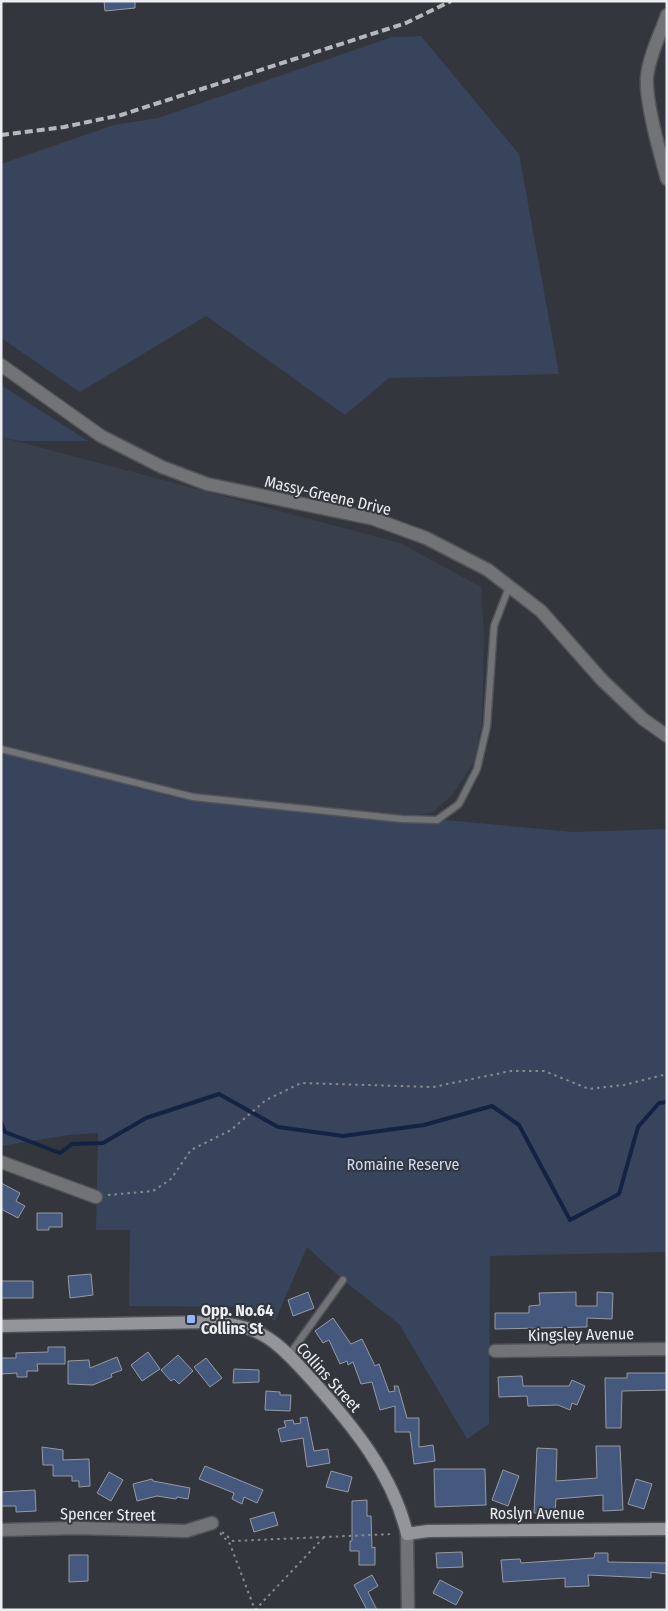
<svg xmlns="http://www.w3.org/2000/svg" width="668" height="1611" viewBox="0 0 668 1611" font-family="'Fira Sans Condensed',sans-serif">
  <style>
    .built { fill: #3a404b }
    .green { fill: #38445b }
    .lines { fill: none; stroke-linecap: round; stroke-linejoin: round }
    .stream { stroke: #122344; stroke-width: 4 }
    .building { fill: #45597f; stroke: #979aa1 }
    .lane-casing { stroke: #515359; stroke-width: 9 }
    .street-casing { stroke: #515359; stroke-width: 15 }
    .secondary-casing { stroke: #515359; stroke-width: 15 }
    .path { stroke: #888a8f; stroke-width: 2; stroke-dasharray: 2.5 4; stroke-linecap: butt }
    .lane { stroke: #727376; stroke-width: 6 }
    .street { stroke: #727376; stroke-width: 12 }
    .secondary { stroke: #93959a; stroke-width: 12 }
    .rail { stroke: #b6b8bd; stroke-width: 4; stroke-dasharray: 8 4; stroke-linecap: butt }
    .poi-dot { fill: #92b7fd; stroke: #33363c; stroke-width: 2 }
    .labels { text-anchor: middle; stroke-width: 4; stroke-linejoin: round; paint-order: stroke }
    .street-label { font-size: 16px; fill: #eceef2; stroke: #33363c }
    .park-label { font-size: 16px; fill: #cbd9f3; stroke: #33363c }
    .poi-label { font-size: 16px; font-weight: bold; fill: #eceef2; stroke: #33363c; text-anchor: start }
  </style>
  <rect width="100%" height="100%" fill="#33363c"/>
  <path class="built" d="M1,437L400,543L481,587L484,637L482,723L473,764L452,795L433,812L402,819L193,797L1,749Z"/>
  <path class="green" d="M421,36L519,154L559,374L389,378L345,415L206,316L80,392L1,338V164L114,125L158,118L392,37Z
    M1,385L88,441H20L1,437Z
    M1,749L193,797L574,832L667,829V1252L490,1256L489,1424L467,1439L399,1324L343,1280L307,1247L275,1321L249,1307L129,1306L130,1230H96L98,1133L69,1135L1,1146Z"/>
  <g class="lines">
    <path class="stream" d="M1,1122L5,1132L60,1153L72,1144L103,1143L146,1118L219,1094L278,1127L343,1136L424,1125L492,1106L519,1125L570,1220L619,1194L638,1127L659,1103L667,1102"/>
  </g>
  <path class="building" d="M104,1H135V8L105,11Z
    M1,1183L20,1193L16,1201L25,1206L18,1218L1,1209Z
    M37,1213H62V1227H49V1230H37Z
    M91,1274L93,1295L70,1298L68,1276Z
    M1,1281H33V1298H1Z
    M308,1292L314,1308L293,1316L288,1300Z
    M576,1292V1306H597V1292L613,1293L612,1319L587,1318V1327L495,1329V1313H529V1306L540,1305L539,1293Z
    M333,1318L351,1344L362,1339L375,1366L379,1364L389,1392L395,1391L394,1386H398L407,1418H419V1447L433,1445L435,1461L414,1464L410,1432H395V1406L380,1410L372,1382L361,1384L353,1362L348,1365L347,1361L340,1364L329,1340L323,1343L315,1331Z
    M48,1347H65V1364H37L38,1371H27V1377H17V1373L1,1374V1358H16V1353L48,1352Z
    M148,1352L160,1369L142,1381L131,1365Z
    M178,1355L193,1371L179,1384L174,1379L171,1381L161,1370Z
    M117,1357L122,1370L111,1374L112,1377L93,1385L68,1384V1361L89,1360L90,1368Z
    M206,1358L222,1378L210,1387L194,1367Z
    M234,1369L259,1370V1382L233,1383Z
    M627,1373H667V1390L622,1391L621,1428H606L605,1378H627Z
    M522,1376L523,1386H569L572,1380L585,1386L577,1405L572,1403L570,1410L558,1405L528,1406L527,1396L499,1397L498,1377Z
    M266,1391L280,1392V1395H291L290,1411L265,1410Z
    M307,1417L314,1451L328,1449L330,1463L307,1467L303,1438L281,1442L278,1429L286,1427L284,1421L293,1420L294,1424L301,1423L300,1418Z
    M596,1446H620L623,1510L603,1511V1495L556,1499L555,1513H534L537,1448L557,1449L556,1481L597,1478Z
    M42,1447L63,1450V1460L89,1459L90,1486L79,1487V1481H72V1476H53V1465H43Z
    M205,1466L263,1490L257,1503L244,1497L242,1504L232,1499L234,1493L199,1479Z
    M434,1469H485L486,1505L435,1507Z
    M503,1470L519,1476L508,1506L492,1500Z
    M331,1471L352,1477L348,1492L326,1487Z
    M109,1472L123,1480L111,1501L97,1493Z
    M152,1479L153,1481L190,1488L188,1499L177,1497L176,1499L157,1496L137,1501L133,1484Z
    M636,1479L652,1484L644,1509L628,1504Z
    M35,1490L36,1511L16,1512V1506H1V1492Z
    M367,1500V1516H371L372,1548L375,1547V1565H359V1551H350V1541H352V1501Z
    M274,1512L278,1525L254,1532L250,1519Z
    M462,1552L463,1567L437,1568L436,1553Z
    M595,1553H608V1562L667,1563V1574L651,1572V1578L588,1575L589,1586L565,1587V1578L503,1582L501,1560L520,1559L521,1563L594,1558Z
    M69,1555H88V1581L69,1582Z
    M372,1575L378,1586L368,1592L377,1610H367L354,1585Z
    M440,1580L463,1592L456,1605L433,1593Z"/>
  <g class="lines">
    <g class="lane-casing">
      <path id="lane" d="M1,749L193,797L402,819L437,820L459,804L477,769L487,726L494,626L509,587
        M289,1355L343,1280"/>
    </g>
    <g class="street-casing">
      <path id="street" d="M667,15C660,35 649,56 647,77C645,101 660,154 667,179
        M1,365L101,436L162,467L207,484L374,519L426,538L488,570L541,611L602,680L643,719L667,736
        M1,1162L96,1197
        M495,1351L667,1349
        M1,1530L76,1528L186,1531L212,1523
        M407,1534L408,1610"/>
    </g>
    <g class="secondary-casing">
      <path id="secondary" d="M1,1326L210,1322C231,1324 250,1326 268,1338C285,1349 298,1365 312,1380C352,1425 393,1474 407,1534L428,1531L667,1529"/>
    </g>
    <path class="path" d="M108,1195L153,1191L171,1179L191,1150L231,1130L266,1100L301,1083L433,1087L511,1071H544L589,1089L624,1085L667,1074
      M222,1532L233,1541L393,1534
      M220,1533L230,1544L255,1610
      M255,1610L325,1536"/>
    <use href="#lane" class="lane"/>
    <use href="#street" class="street"/>
    <use href="#secondary" class="secondary"/>
    <path class="rail" d="M1,135L64,127L121,115L406,23L451,1"/>
  </g>
  <rect class="poi-dot" x="186" y="1314" width="10" height="10" rx="2.5"/>
  <g class="labels">
    <g class="street-label">
      <text transform="translate(328 495) rotate(13)" y="6">Massy-Greene Drive</text>
      <text transform="translate(581 1334) rotate(-1)" y="6">Kingsley Avenue</text>
      <text transform="translate(329 1377) rotate(48)" y="6">Collins Street</text>
      <text x="537" y="1519">Roslyn Avenue</text>
      <text transform="translate(108 1514) rotate(1)" y="6">Spencer Street</text>
    </g>
    <g class="park-label">
      <text x="403" y="1170">Romaine Reserve</text>
    </g>
    <g class="poi-label">
      <text x="201" y="1316">Opp. No.64<tspan x="201" dy="18">Collins St</tspan></text>
    </g>
  </g>
  <rect width="668" height="1611" fill="none" stroke="#eceef2" stroke-width="5"/>
</svg>
